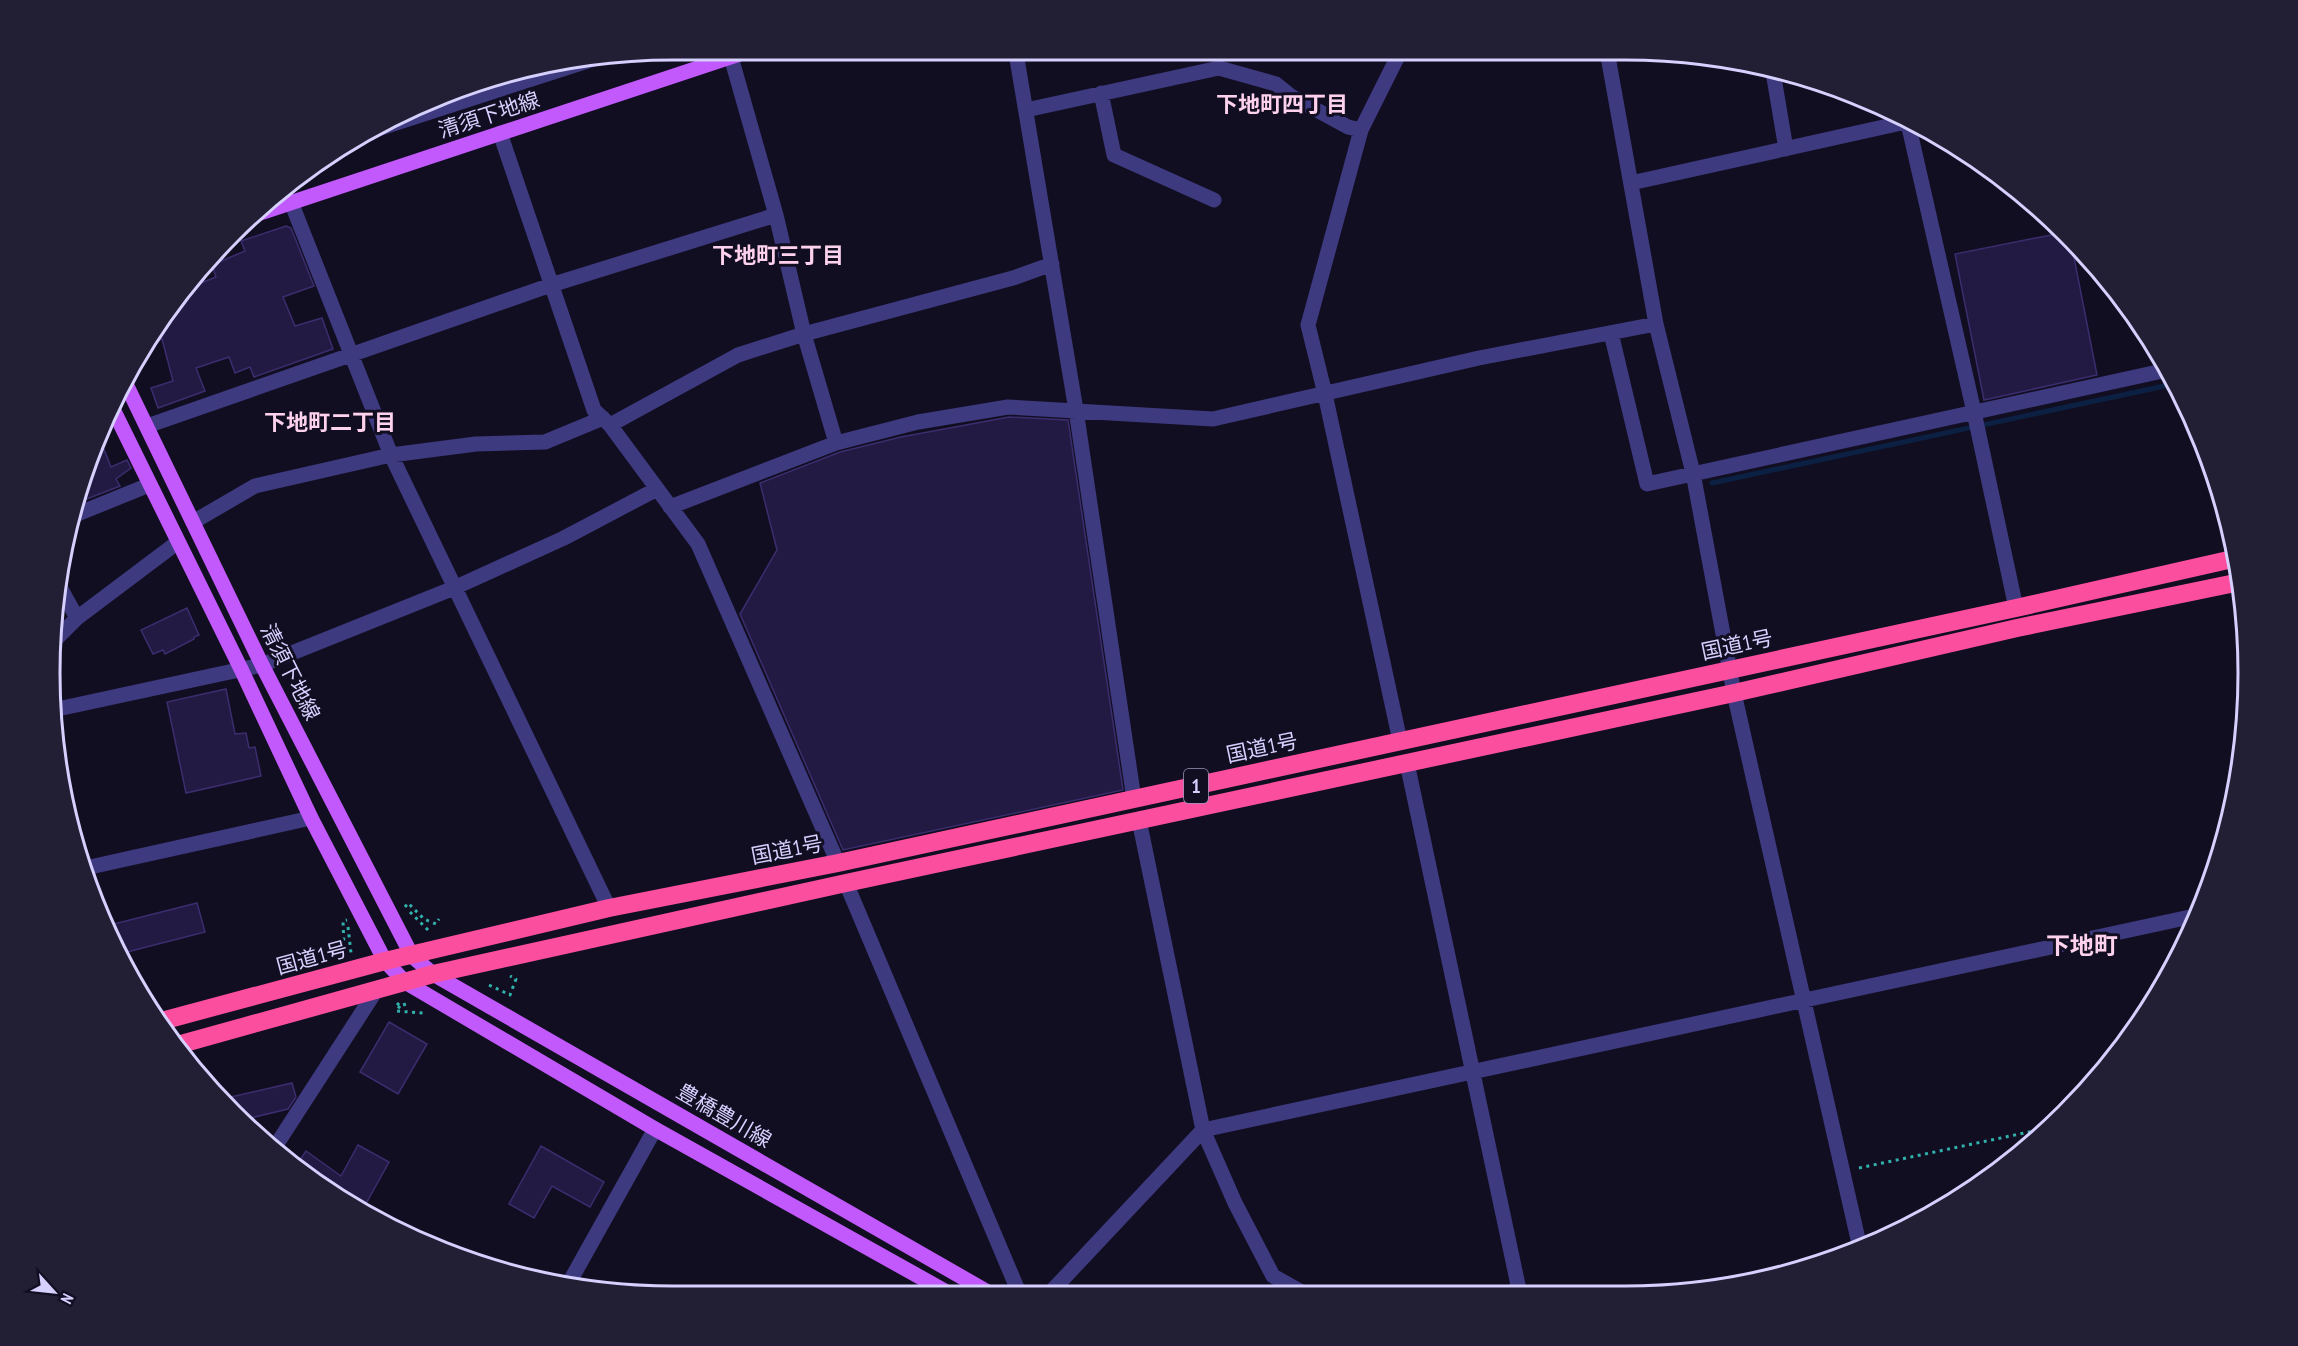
<svg xmlns="http://www.w3.org/2000/svg" width="2298" height="1346" viewBox="0 0 2298 1346" font-family="'PT Sans Narrow','Noto Sans JP',sans-serif">
  <style>
    .lines { fill: none; stroke-linecap: round; stroke-linejoin: round }
    .stream { stroke: #0c2043; stroke-width: 5 }
    .building { fill: #231a43; stroke: #3b2d6e; stroke-width: 1.5 }
    .path { stroke: #31b1ab; stroke-width: 3; stroke-dasharray: 3 4.5; stroke-linecap: butt }
    .minor { stroke: #3e3a80; stroke-width: 15 }
    .major { stroke: #c159fc; stroke-width: 15 }
    .highway { stroke: #fb4e9e; stroke-width: 18 }
    .labels { text-anchor: middle; stroke-width: 6; stroke-linejoin: round; paint-order: stroke }
    .shield { fill: #120e22; stroke: #9b96bc; stroke-width: 1.5 }
    .shield-label { font-size: 20px; font-weight: bold; fill: #d6d0fe }
    .street-label { font-size: 21px; fill: #d6d0fe; stroke: #120e22 }
    .neighbourhood-label { font-size: 22px; font-weight: bold; fill: #fed2ed; stroke: #120e22 }
    .quarter-label { font-size: 24px; font-weight: bold; fill: #fed2ed; stroke: #120e22 }
    .rim { fill: none; stroke: #d6d0fe; stroke-width: 3 }
  </style>
  <rect width="100%" height="100%" fill="#120e22"/>
  <g class="lines">
    <path class="stream" d="M1712,483L2174,384"/>
  </g>
  <path class="building" d="M286,226L291,228L314,286L283,297L295,326L322,318L333,349L254,377L250,367L235,373L229,357L196,368L205,391L158,408L151,388L173,381L162,339L156,341L153,332L155,326L186,289L216,277L212,265L245,251L241,241Z
    M2066,232L2070,237L2097,375L1984,400L1955,254Z
    M1009,417L1068,420L1123,790L843,850L740,614L777,550L760,483L840,452L901,437Z
    M99,437L111,467L127,460L131,468L116,479L120,486L74,504Z
    M187,608L199,635L194,637V639L165,654L163,650L153,654L141,630Z
    M226,689L235,734L246,733L249,748L255,747L261,776L186,793L167,702Z
    M197,903L205,932L119,954L106,926Z
    M389,1022L427,1044L398,1094L360,1072Z
    M292,1083L296,1097L288,1109L242,1120L222,1099Z
    M358,1145L389,1162L363,1209L332,1194L295,1167L306,1151L341,1176Z
    M541,1146L604,1182L590,1207L552,1186L534,1218L509,1204Z"/>
  <g class="lines">
    <path class="path" d="M405,907L408,903L424,919L436,924L439,919
      M410,912L430,932
      M348,927L351,953
      M341,955L344,947L343,921L347,920
      M489,985L510,995L516,979L510,976
      M397,1003L400,1006L409,1003
      M400,1006L396,1011L423,1013
      M1859,1168L2048,1128"/>
    <path class="minor" d="M1607,51L1656,324L1693,473L1734,693L1860,1248
      M1400,52L1361,130L1308,325L1325,394L1400,741
      M1016,53L1076,410L1134,799
      M731,57L776,215L804,334L836,443
      M1773,72L1786,149
      M1101,93L1114,155L1214,200
      M1026,110L1219,68L1276,84L1291,96L1348,127L1361,130
      M1908,123L1974,412L2016,608
      M368,132L606,55
      M500,133L594,410L610,425L698,544L838,863
      M1631,183L1906,122
      M291,202L391,455L609,908
      M1611,333L1647,484L2167,370
      M610,425L738,355L804,334L1013,278L1052,264
      M147,426L551,285L776,215
      M670,507L836,443L918,422L1008,407L1213,419L1479,358L1656,324
      M70,517L149,485
      M193,522L255,486L391,455L476,444L545,442L603,418
      M61,589L77,618
      M54,641L77,618L178,542
      M53,710L262,665L454,588L564,538L657,489
      M1407,763L1518,1285L1511,1295
      M81,869L311,818
      M846,883L1020,1295
      M273,1150L377,989
      M569,1283L655,1129
      M1048,1295L1203,1130L1139,820
      M1307,1295L1273,1276L1235,1203L1203,1130L2199,915"/>
    <path class="major" d="M251,216L740,54
      M124,380L262,665L412,956L433,974L993,1295
      M111,405L241,669L311,818L385,961L405,982L655,1129L952,1295"/>
    <path class="highway" d="M158,1022L385,961L609,908L838,863L2016,608L2237,558
      M174,1046L433,974L846,883L1734,693L2017,628L2240,582"/>
  </g>
  <g class="labels">
    <rect class="shield" x="1184" y="769" width="24" height="34" rx="4.5"/>
    <g class="shield-label">
      <text x="1196" y="793">1</text>
    </g>
    <g class="street-label">
      <text transform="translate(489 115) rotate(-18)" y="7">清須下地線</text>
      <text transform="translate(1737 645) rotate(-12)" y="7">国道1号</text>
      <text transform="translate(290 672) rotate(63)" y="7">清須下地線</text>
      <text transform="translate(1262 748) rotate(-12)" y="7">国道1号</text>
      <text transform="translate(787 850) rotate(-11)" y="7">国道1号</text>
      <text transform="translate(312 958) rotate(-15)" y="7">国道1号</text>
      <text transform="translate(724 1116) rotate(30)" y="7">豊橋豊川線</text>
    </g>
    <g class="neighbourhood-label">
      <text x="1282" y="112">下地町四丁目</text>
      <text x="778" y="263">下地町三丁目</text>
      <text x="330" y="430">下地町二丁目</text>
    </g>
    <g class="quarter-label">
      <text x="2082" y="954">下地町</text>
    </g>
  </g>
  <path d="M0 0H2298V1346H0ZM673 60H1625A613 613 0 0 1 2238 673V673A613 613 0 0 1 1625 1286H673A613 613 0 0 1 60 673V673A613 613 0 0 1 673 60Z" fill="#221e34" fill-rule="evenodd"/>
  <path class="rim" d="M673 60H1625A613 613 0 0 1 2238 673V673A613 613 0 0 1 1625 1286H673A613 613 0 0 1 60 673V673A613 613 0 0 1 673 60Z"/>
  <g transform="translate(54 1292) rotate(117)" stroke="#120e22" stroke-width="4.5" paint-order="stroke">
  <path d="M0-4.5L10 22L0 15L-10 22Z" fill="#d6d0fe"/>
  <text y="-9" font-size="16" font-weight="bold" text-anchor="middle" fill="#d6d0fe">N</text>
  </g>
</svg>
